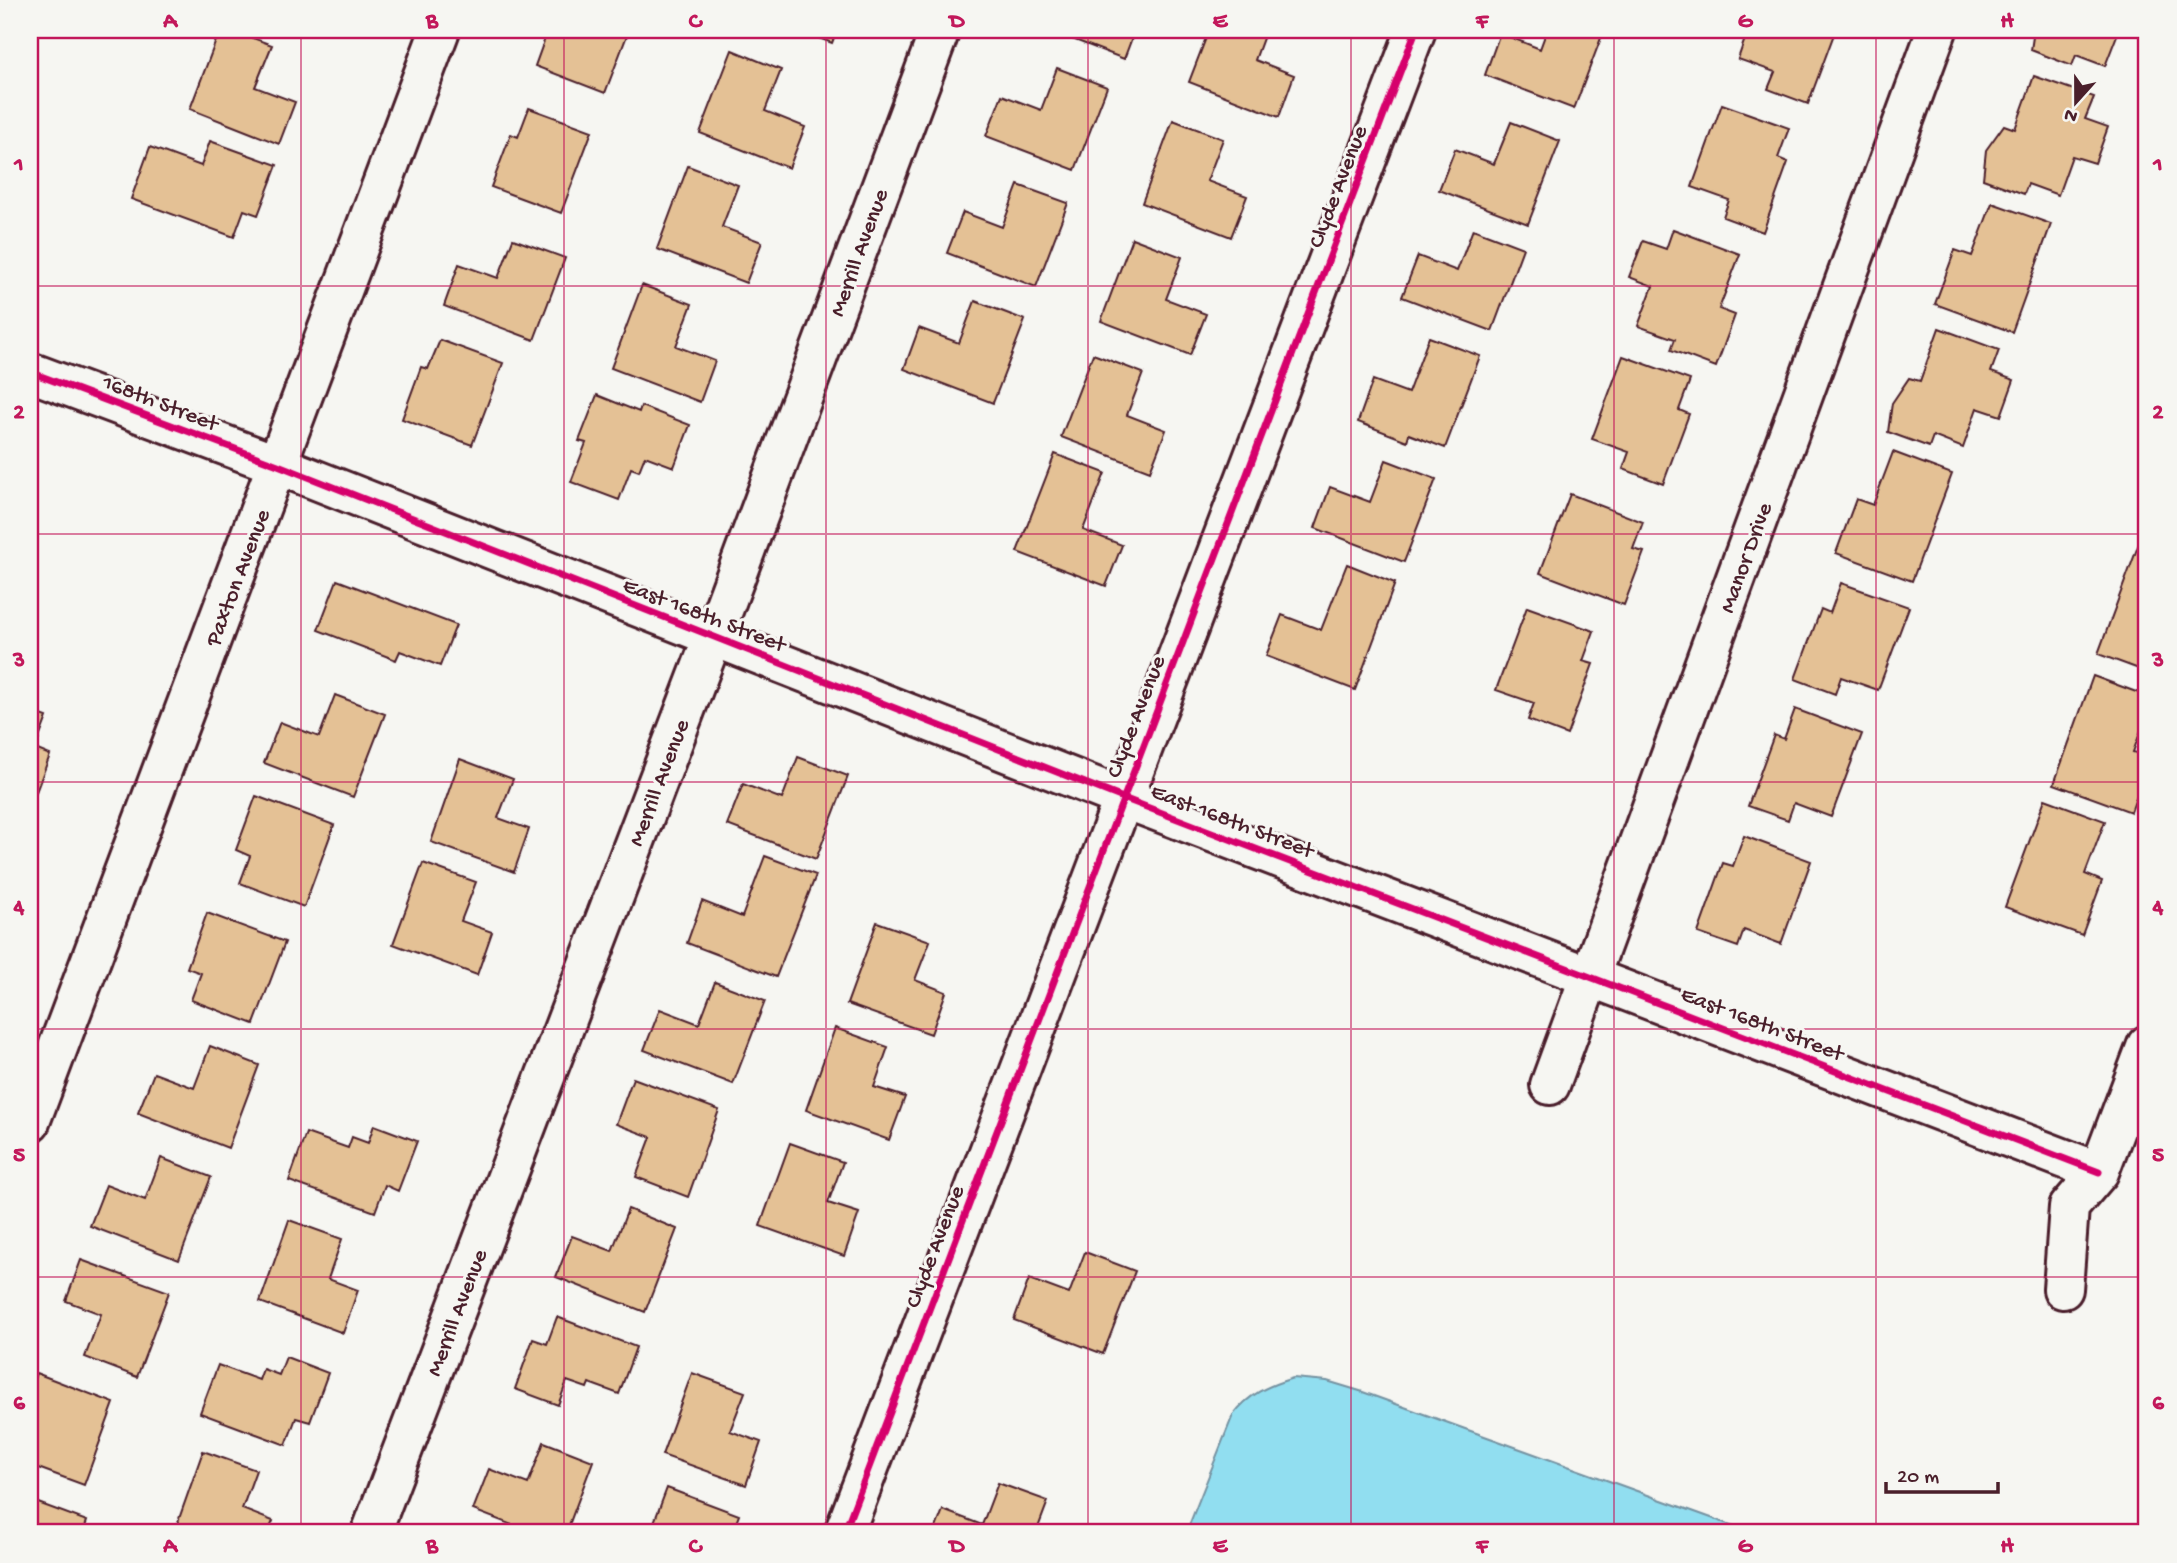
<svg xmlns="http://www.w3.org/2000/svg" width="2177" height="1563" viewBox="0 0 2177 1563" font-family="'Gochi Hand',sans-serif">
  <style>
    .water { fill: #91def0; stroke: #7592a1; stroke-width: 2 }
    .building { fill: #e4c195; stroke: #4a1f2b; stroke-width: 2 }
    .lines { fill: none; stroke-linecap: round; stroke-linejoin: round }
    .minor-casing { stroke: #4a1f2b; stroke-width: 44 }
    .minor { stroke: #f6f6f2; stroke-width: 38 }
    .cycleway-casing { stroke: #f6f6f2; stroke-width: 11 }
    .cycleway { stroke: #d6006c; stroke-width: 7 }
    .grid { fill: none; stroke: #c2185b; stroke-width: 2; stroke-opacity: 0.55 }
    .labels { text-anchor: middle; stroke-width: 6; stroke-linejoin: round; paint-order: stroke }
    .street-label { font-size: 23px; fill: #4a1f2b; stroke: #f6f6f2 }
    .neatline { fill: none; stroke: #c2185b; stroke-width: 2.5 }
    .grid-label { font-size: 23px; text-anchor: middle; font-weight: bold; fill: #c2185b }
  </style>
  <rect width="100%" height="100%" fill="#f6f6f2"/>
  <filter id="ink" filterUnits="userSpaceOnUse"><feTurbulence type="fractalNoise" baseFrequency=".0143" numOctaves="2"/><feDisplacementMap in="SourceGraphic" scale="14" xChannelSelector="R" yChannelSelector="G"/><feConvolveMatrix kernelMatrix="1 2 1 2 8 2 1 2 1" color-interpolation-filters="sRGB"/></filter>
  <g filter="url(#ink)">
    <path class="water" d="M1293,1378L1327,1381L1360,1391L1753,1533H1186L1233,1415C1249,1394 1267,1386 1293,1378Z"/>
    <path class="building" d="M220,30H231L272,45L255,87L295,102L279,144L190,109Z
      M548,30H629L605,93L535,66Z
      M797,30H837L832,43Z
      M1049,30H1135L1124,59Z
      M1209,30H1266L1255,60L1294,75L1279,117L1189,82Z
      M1547,30H1604L1574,109L1485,75L1500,33L1540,49Z
      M1748,30H1825L1834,34L1808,104L1768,89L1775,72L1738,59Z
      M2034,30H2119L2105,66L2076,55L2072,66L2031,50Z
      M732,50L781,70L765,111L805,127L789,168L700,133Z
      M1057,68L1107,87L1075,170L986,136L1002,95L1041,110Z
      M2034,76L2094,97L2085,119L2108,127L2095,163L2072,156L2058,195L2028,184L2024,194L1983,179L1986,150L2004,125L2015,129Z
      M1722,104L1789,128L1778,158L1788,162L1763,232L1723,217L1729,200L1692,187Z
      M529,108L592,131L561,213L491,187L511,134L518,137Z
      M1173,120L1223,139L1207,181L1247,196L1231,237L1142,203Z
      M1511,122L1560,141L1528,224L1439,190L1455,149L1494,164Z
      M210,141L277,165L258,215L244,210L234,237L131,199L150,147L201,166Z
      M688,166L738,185L722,227L762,242L746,283L657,249Z
      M1018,185L1068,203L1036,287L947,253L963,212L1002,227Z
      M1992,203L2051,224L2012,332L1935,304L1955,250L1972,256Z
      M1473,229L1523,248L1492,331L1402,297L1418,256L1457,271Z
      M1673,229L1740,254L1719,309L1735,315L1716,367L1671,350L1675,339L1638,326L1653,286L1629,277L1643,241L1666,249Z
      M1132,238L1182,257L1166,299L1206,314L1190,355L1101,321Z
      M513,239L565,258L534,340L444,306L459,264L498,278Z
      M642,285L692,304L676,346L715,361L700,402L611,368Z
      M975,301L1025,320L993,403L904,369L919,328L959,343Z
      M1939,328L1999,350L1991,372L2014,380L2001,416L1977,408L1963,448L1933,436L1929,447L1888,432L1892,403L1909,378L1920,381Z
      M1429,337L1480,356L1445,448L1409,434L1407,441L1358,422L1373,380L1408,393Z
      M440,340L503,363L472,445L402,419L421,367L428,369Z
      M1093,354L1143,373L1127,415L1166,430L1150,471L1061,437Z
      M1623,356L1690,380L1679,410L1689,414L1663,484L1623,469L1629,452L1592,439Z
      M597,395L639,412L641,406L690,425L674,467L645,456L639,471L631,468L619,500L571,482L586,443L579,441Z
      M1893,452L1952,474L1912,581L1836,553L1856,499L1873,505Z
      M1055,454L1105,473L1083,530L1122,545L1106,586L1017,552Z
      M1386,460L1436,479L1404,562L1315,528L1330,487L1370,502Z
      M1570,494L1643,522L1633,549L1644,552L1624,605L1540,573Z
      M2138,546L2147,550V672L2098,654Z
      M1347,564L1395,583L1355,690L1266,656L1282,615L1321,630Z
      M337,580L456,625L440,666L400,651L396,660L318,630Z
      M1841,583L1909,607L1878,690L1841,677L1835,694L1795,679L1821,609L1830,613Z
      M1527,607L1594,631L1583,661L1593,664L1567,735L1528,720L1534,703L1496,690Z
      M2093,676L2147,696V714L2133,752L2147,756V767L2131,812L2054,784Z
      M335,695L385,714L353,797L264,763L280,722L319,737Z
      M1795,709L1862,734L1831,817L1794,803L1788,820L1748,806L1774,735L1784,739Z
      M30,711L47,717L35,749L50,755L30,808Z
      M798,757L848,776L816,859L727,825L743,784L782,799Z
      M460,759L513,779L498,818L529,829L514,872L431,842Z
      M256,796L334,825L304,907L240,883L250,856L236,850Z
      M2045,799L2105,821L2085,874L2102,881L2082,935L2005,907Z
      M1744,836L1811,861L1781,944L1744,930L1738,947L1698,933L1723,863L1733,866Z
      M765,856L816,875L776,977L687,943L702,901L742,917Z
      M423,863L476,882L461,921L492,932L477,975L393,944Z
      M207,913L285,942L254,1024L191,1000L201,973L187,968Z
      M877,922L930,941L915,980L946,992L931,1034L847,1004Z
      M715,982L765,1001L733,1084L644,1050L660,1009L699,1024Z
      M835,1028L888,1047L874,1087L905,1097L889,1140L806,1110Z
      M210,1046L259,1065L228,1148L138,1113L154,1073L194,1088Z
      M633,1078L719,1110L688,1197L636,1177L651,1137L616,1124Z
      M374,1125L417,1141L398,1191L385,1185L375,1212L289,1181L306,1133L348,1148L352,1137L368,1143Z
      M790,1143L843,1162L828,1203L859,1213L844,1256L760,1226Z
      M161,1158L211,1177L179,1260L90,1226L106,1185L145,1200Z
      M628,1209L677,1229L645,1312L556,1277L572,1236L612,1251Z
      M289,1220L342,1239L328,1279L358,1290L343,1333L260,1302Z
      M1085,1252L1135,1271L1103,1354L1014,1320L1029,1279L1069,1294Z
      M81,1260L169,1292L137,1377L85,1357L101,1314L66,1301Z
      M557,1317L636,1347L619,1394L589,1383L587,1388L567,1381L558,1405L515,1389L533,1339L547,1344Z
      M286,1357L328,1373L310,1422L296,1418L286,1445L200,1413L218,1365L259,1380L263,1369L279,1375Z
      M36,1373L114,1403L84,1485L30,1465V1390Z
      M692,1373L745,1392L730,1431L761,1442L746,1485L662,1455Z
      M544,1442L593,1461L566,1533H533L473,1510L489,1469L528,1484Z
      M203,1451L256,1470L242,1509L273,1521L268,1533H174Z
      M998,1483L1048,1501L1036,1533H934L943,1510L982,1525Z
      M667,1488L739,1515L732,1533H650Z
      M30,1500L87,1521L83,1533H30Z"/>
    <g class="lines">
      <g class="minor-casing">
        <path id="minor" d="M30,372L278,465L1123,798L2099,1172
          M1550,1085L1937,30
          M30,1122L440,30
          M2063,1289L2069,1207L2099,1172L2147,1045
          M371,1533L713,637L940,30
          M844,1533L1416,30"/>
      </g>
      <use href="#minor" class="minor"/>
      <g class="cycleway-casing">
        <path id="cycleway" d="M30,372L278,465L1123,798L2099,1172
          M844,1533L1416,30"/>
      </g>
      <use href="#cycleway" class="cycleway"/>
    </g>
  </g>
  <path class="grid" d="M301,30V1533M564,30V1533M826,30V1533M1088,30V1533M1351,30V1533M1614,30V1533M1876,30V1533M30,286H2147M30,534H2147M30,782H2147M30,1029H2147M30,1277H2147"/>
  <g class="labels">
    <g class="street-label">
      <text transform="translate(1336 186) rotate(-69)" y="8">Clyde Avenue</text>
      <text transform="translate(857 252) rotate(-70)" y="8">Merrill Avenue</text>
      <text transform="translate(161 401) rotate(21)" y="8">168th Street</text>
      <text transform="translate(1744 557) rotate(-70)" y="8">Manor Drive</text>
      <text transform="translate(236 577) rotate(-69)" y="8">Paxton Avenue</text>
      <text transform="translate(705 613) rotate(21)" y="8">East 168th Street</text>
      <text transform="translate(1134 716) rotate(-69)" y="8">Clyde Avenue</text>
      <text transform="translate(657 782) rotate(-69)" y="8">Merrill Avenue</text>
      <text transform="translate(1233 819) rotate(21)" y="8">East 168th Street</text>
      <text transform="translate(1763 1022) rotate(21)" y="8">East 168th Street</text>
      <text transform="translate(933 1246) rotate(-69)" y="8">Clyde Avenue</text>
      <text transform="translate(455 1312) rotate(-69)" y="8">Merrill Avenue</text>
    </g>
  </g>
  <rect width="2177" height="1563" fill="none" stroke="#f6f6f2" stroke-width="77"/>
  <g transform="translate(2076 102) rotate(201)" stroke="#f6f6f2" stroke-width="5" paint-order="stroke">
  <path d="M0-5L12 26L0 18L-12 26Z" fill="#4a1f2b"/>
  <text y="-10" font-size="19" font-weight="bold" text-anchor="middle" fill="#4a1f2b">N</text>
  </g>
  <path d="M1886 1482v10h112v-10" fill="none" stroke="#4a1f2b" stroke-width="3.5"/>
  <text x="1897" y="1482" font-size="21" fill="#4a1f2b" stroke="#f6f6f2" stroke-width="5" paint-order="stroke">20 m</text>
  <rect x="38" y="38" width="2100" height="1486" class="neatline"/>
  <g class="grid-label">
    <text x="170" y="27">A</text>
    <text x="432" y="27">B</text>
    <text x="695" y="27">C</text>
    <text x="957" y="27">D</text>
    <text x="1220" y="27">E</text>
    <text x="1482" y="27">F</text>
    <text x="1745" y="27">G</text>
    <text x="2007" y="27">H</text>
    <text x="19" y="170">1</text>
    <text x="2158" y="170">1</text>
    <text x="19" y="418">2</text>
    <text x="2158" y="418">2</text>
    <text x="19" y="666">3</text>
    <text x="2158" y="666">3</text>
    <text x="19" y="913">4</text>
    <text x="2158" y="913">4</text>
    <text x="19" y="1161">5</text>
    <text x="2158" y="1161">5</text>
    <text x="19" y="1409">6</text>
    <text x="2158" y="1409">6</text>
    <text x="170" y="1552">A</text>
    <text x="432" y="1552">B</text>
    <text x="695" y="1552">C</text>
    <text x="957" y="1552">D</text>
    <text x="1220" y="1552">E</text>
    <text x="1482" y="1552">F</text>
    <text x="1745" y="1552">G</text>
    <text x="2007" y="1552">H</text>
  </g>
</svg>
